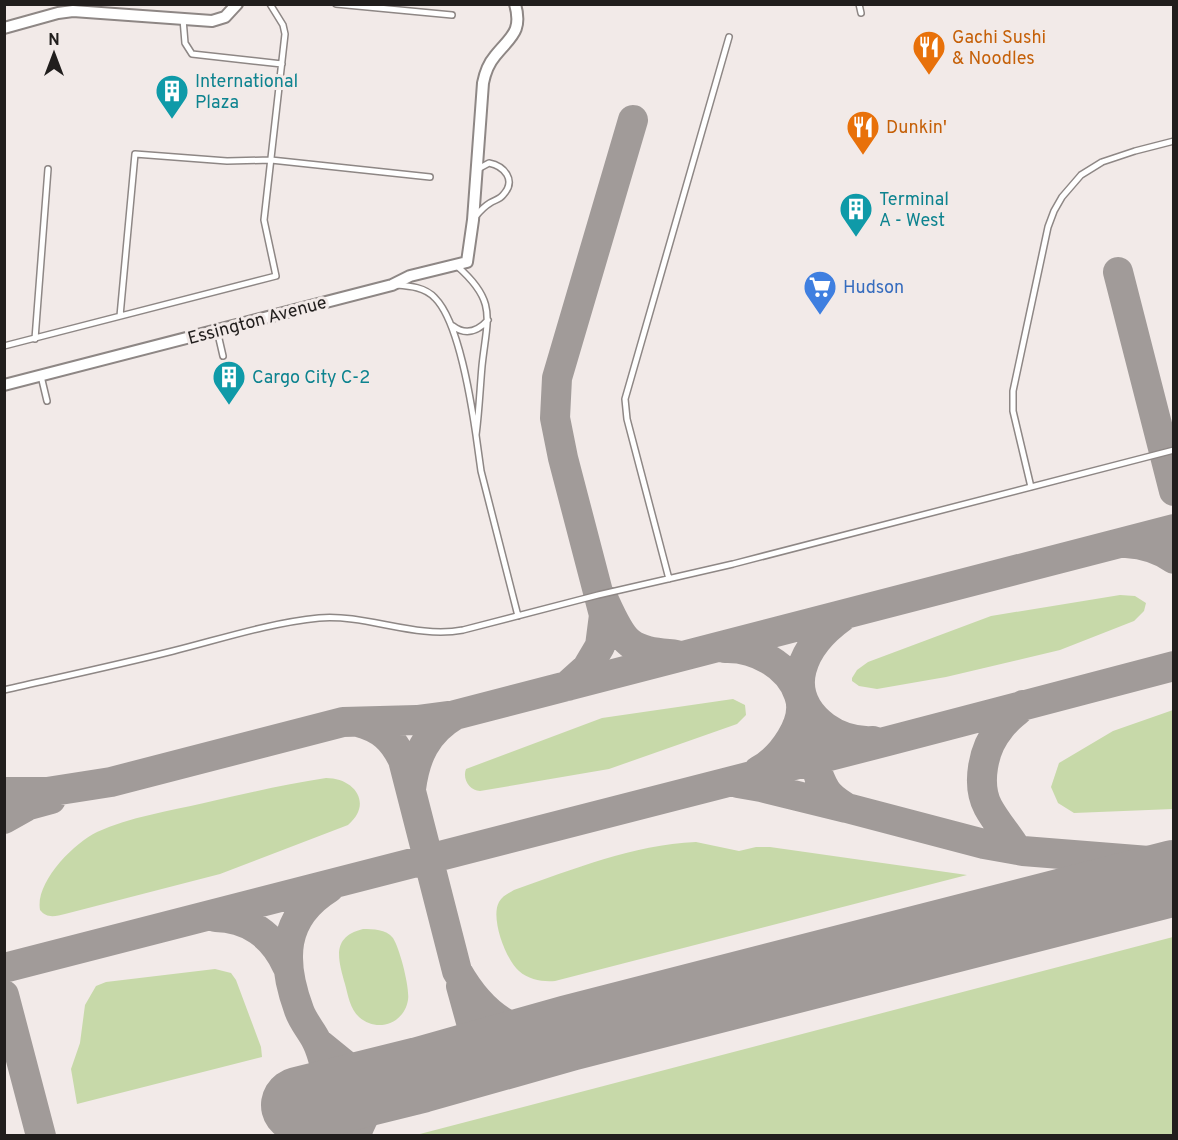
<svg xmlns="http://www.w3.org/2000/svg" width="1178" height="1140" viewBox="0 0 1178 1140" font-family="Overpass,sans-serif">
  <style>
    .green { fill: #c7d9a9 }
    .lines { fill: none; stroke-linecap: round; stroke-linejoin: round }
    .taxiway { stroke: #a19b99; stroke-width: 30 }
    .runway { stroke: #a19b99; stroke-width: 76 }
    .service-casing { stroke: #8e8785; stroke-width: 8 }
    .minor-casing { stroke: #8e8785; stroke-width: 14 }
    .service { stroke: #fff; stroke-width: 5 }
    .minor { stroke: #fff; stroke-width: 10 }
    .labels { text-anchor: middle; stroke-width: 6; stroke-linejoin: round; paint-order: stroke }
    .food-label { font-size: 18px; fill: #c56008; stroke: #f2eae8; text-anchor: start }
    .culture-label { font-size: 18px; fill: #0d838f; stroke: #f2eae8; text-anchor: start }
    .shop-label { font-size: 18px; fill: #366cbe; stroke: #f2eae8; text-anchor: start }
    .street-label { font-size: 18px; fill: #211e1d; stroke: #f2eae8 }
  </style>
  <rect width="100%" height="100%" fill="#f2eae8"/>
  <path class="green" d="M1120,595L1135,596L1146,603L1144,611L1134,621L1060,650L946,677L877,689L859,686L852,681V678L857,670L868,662L991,616Z
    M733,699L745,705L746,715L737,724L609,769L480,791C470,791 462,779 466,769L602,718Z
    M1173,710V809L1074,813L1058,803L1051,787L1059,763L1113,731Z
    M326,778C355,778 373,804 348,825L220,874L65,914C56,916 47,919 40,910C35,882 74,843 97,832C130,817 169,811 204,803C244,794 285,784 326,778Z
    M696,842L739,851L756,847H770L967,875L555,981C543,982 529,980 519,971C506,960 490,918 499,902C502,896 509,893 514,890C574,869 632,845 696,842Z
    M363,929C373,929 386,929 393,938C400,949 410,988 408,1000C404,1024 377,1033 359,1017C350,1009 348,995 345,984C338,959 331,937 363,929Z
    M1173,937V1135H415H416Z
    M215,969L231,973L236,980L261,1047L262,1057L77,1104L71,1069L80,1043L85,1005L96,986L106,982Z"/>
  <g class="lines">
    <path class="taxiway" d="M1118,272L1174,491
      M1126,543C1143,544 1160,549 1174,559
      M603,598C609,611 619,635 630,643C643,653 662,653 677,655
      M842,617C803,645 779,692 825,727C839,737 856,742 873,741
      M725,648C755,647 789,665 799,695C809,722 781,759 758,771
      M567,686L587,668L600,646L604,615L563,458L555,418L557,378L633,120
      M800,696C806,723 812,767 825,789C830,798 839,803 847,808L984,844L1023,851L1174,863
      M358,722C381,728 393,739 403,760L457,971C474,1001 500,1029 536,1034C547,1036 558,1034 569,1033
      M738,783L761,787L846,808
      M411,789C415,757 426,732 455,715
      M4,792H47L111,782L343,722L417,720L455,715L1174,529
      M4,819L29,805L51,799
      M1017,850C1008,835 996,822 988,807C976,784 983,748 1000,728C1006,719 1016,713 1023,705
      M329,888C281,918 281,961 299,1010C303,1022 312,1031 317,1042C322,1052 324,1063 327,1073C333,1094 339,1115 346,1136
      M215,917C248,917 274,936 287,966
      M4,968L888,741L1174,666
      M461,986L481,1058
      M4,995L41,1136
      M318,1043L345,1065L360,1073L403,1079
      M356,1136C363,1110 381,1092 403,1079"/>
    <path class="runway" d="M299,1105L420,1075L569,1033L1174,878"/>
    <g class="service-casing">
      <path id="service" d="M336,4L452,15
        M859,4L861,13
        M183,19L185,43L192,54L282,64
        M476,216C480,211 485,206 490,203C495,200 500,199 503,195C517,180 504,166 489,163L478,169
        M396,285C410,286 425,287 435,298C459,322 471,401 476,435C479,412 480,389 482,366C487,318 498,302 457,266
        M120,316L135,154L227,161L271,160L430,177
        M453,326C466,336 478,331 488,320
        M217,330L223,356
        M35,339L48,169
        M4,346L276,276L264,220L285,34L283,25L270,4
        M41,376L47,401
        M476,435L481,471L518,616
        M1031,487L1013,411V391L1048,227L1054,211L1062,197L1081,175L1102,162L1135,151L1174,141
        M669,579L627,419L625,399L729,37
        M4,690C61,677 117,665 173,651C221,639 269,623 319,618C367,614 415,639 463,630L598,595L733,564L1174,450"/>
    </g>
    <g class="minor-casing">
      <path id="minor" d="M4,28L58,13L73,11L212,21L225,17L237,4
        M4,385L392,285L410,276L467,262L473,220L483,83C485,73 489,63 495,56C510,37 523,32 515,4"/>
    </g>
    <use href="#service" class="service"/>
    <use href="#minor" class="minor"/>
  </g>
  <defs>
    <g id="restaurant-pin" transform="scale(1.725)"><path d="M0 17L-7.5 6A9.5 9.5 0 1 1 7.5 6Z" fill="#e8710a" stroke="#f2eae8"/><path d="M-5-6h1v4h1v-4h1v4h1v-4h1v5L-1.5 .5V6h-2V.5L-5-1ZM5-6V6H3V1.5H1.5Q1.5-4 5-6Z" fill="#fff"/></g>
    <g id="building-pin" transform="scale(1.725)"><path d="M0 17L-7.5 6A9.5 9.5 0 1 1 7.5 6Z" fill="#0f9aa8" stroke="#f2eae8"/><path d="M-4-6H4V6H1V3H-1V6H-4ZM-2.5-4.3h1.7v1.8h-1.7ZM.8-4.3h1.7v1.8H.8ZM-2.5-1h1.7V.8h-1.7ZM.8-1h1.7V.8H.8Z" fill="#fff"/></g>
    <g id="supermarket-pin" transform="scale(1.725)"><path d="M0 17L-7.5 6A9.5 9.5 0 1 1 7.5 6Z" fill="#3f7fe0" stroke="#f2eae8"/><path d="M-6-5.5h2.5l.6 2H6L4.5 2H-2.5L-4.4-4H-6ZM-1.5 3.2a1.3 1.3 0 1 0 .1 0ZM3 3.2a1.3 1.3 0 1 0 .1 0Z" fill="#fff"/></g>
  </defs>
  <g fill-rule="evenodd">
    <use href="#restaurant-pin" x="929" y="47"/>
    <use href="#building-pin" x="172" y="91"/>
    <use href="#restaurant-pin" x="863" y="127"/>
    <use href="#building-pin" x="856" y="209"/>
    <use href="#supermarket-pin" x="820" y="287"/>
    <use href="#building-pin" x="229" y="377"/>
  </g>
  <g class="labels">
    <g class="food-label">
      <text x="952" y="43">Gachi Sushi<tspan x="952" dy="21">&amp; Noodles</tspan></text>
      <text x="886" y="133">Dunkin'</text>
    </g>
    <g class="culture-label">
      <text x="195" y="87">International<tspan x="195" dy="21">Plaza</tspan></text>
      <text x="879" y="205">Terminal<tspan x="879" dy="21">A - West</tspan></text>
      <text x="252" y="383">Cargo City C-2</text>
    </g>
    <g class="shop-label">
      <text x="843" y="293">Hudson</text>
    </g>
    <g class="street-label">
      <text transform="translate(257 320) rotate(-15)" y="6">Essington Avenue</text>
    </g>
  </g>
  <rect width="1178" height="1140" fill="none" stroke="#211e1d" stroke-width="12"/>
  <g transform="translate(54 54)" stroke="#f2eae8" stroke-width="4.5" paint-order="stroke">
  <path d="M0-4.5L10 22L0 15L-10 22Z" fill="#211e1d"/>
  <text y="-9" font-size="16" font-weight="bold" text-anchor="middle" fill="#211e1d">N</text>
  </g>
</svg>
